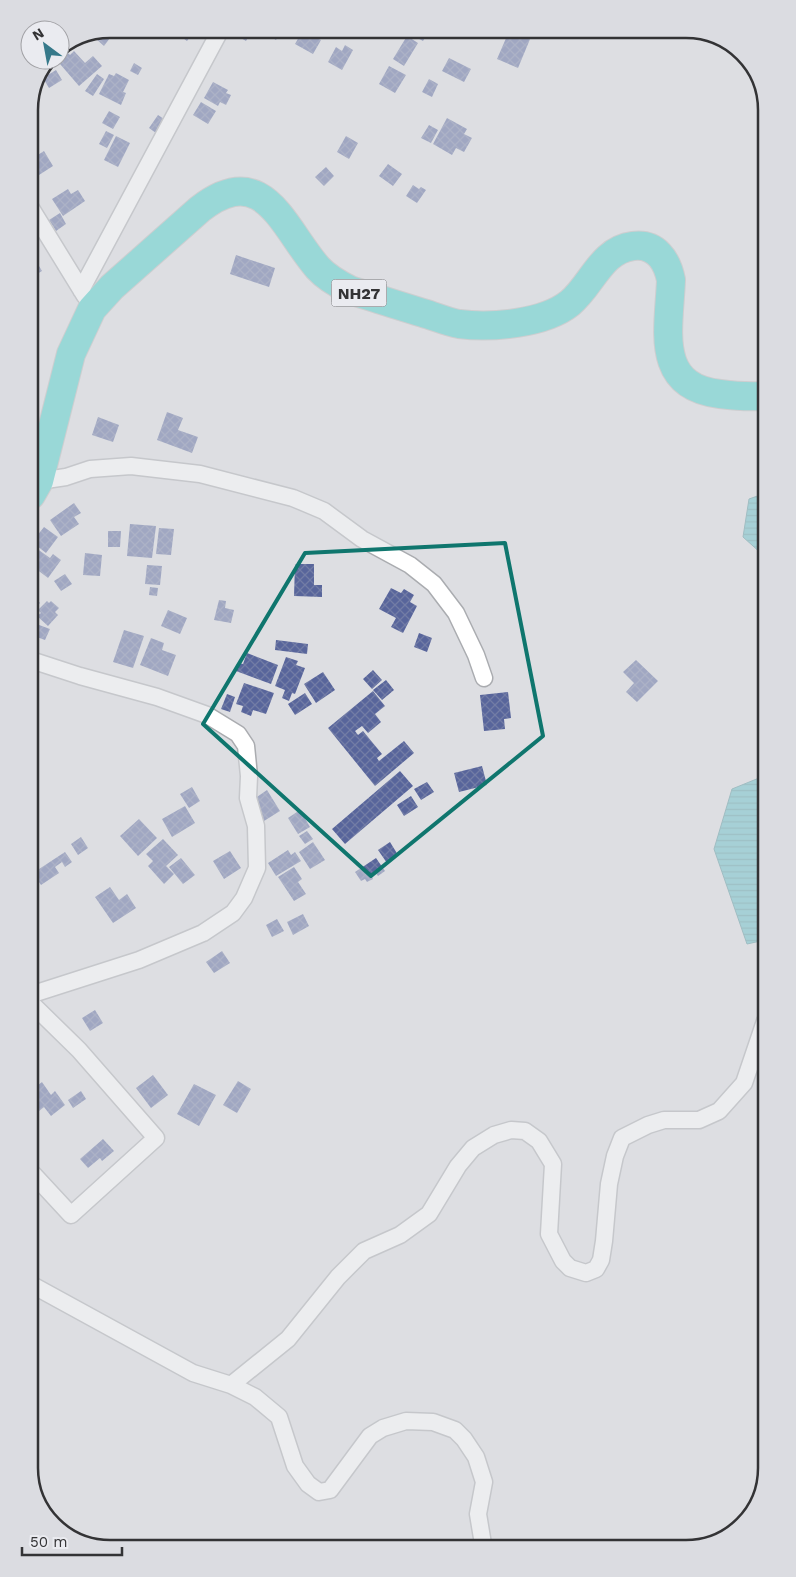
<svg xmlns="http://www.w3.org/2000/svg" width="796" height="1577" viewBox="0 0 796 1577" font-family="'Work Sans',sans-serif">
  <style>
    .water { fill: url(#water-rules); stroke: #56959c }
    .building { fill: url(#building-cross-hatch) }
    .lines { fill: none; stroke-linecap: round; stroke-linejoin: round }
    .street-casing { stroke: #aaacb0; stroke-width: 19 }
    .highway-casing { stroke: #bababa; stroke-width: 30 }
    .street { stroke: #fff; stroke-width: 16 }
    .highway { stroke: #47d1ca; stroke-width: 28 }
    .marked { fill: none; stroke: #0f766e; stroke-width: 4; stroke-linejoin: round }
    .labels { text-anchor: middle; stroke-width: 5; stroke-linejoin: round; paint-order: stroke }
    .shield { fill: #eaebf0; stroke: #6a6a6d; stroke-width: 1 }
    .shield-label { font-size: 16px; font-weight: bold; fill: #333335 }
    .rim { fill: none; stroke: #333335; stroke-width: 2.5 }
  </style>
  <defs>
    <pattern id="water-rules" width="6" height="5" patternUnits="userSpaceOnUse" patternTransform="scale(1.25)"><rect width="6" height="5" fill="#65bfc8"/><path d="M0 2.5h6" fill="none" stroke="#549ca3"/></pattern>
    <pattern id="building-cross-hatch" width="8" height="8" patternUnits="userSpaceOnUse" patternTransform="scale(1.25)"><rect width="8" height="8" fill="#58659b"/><path d="M0 0l8 8M0 8l8-8" fill="none" stroke="#727ca5"/></pattern>
  </defs>
  <rect width="100%" height="100%" fill="#dddee2"/>
  <path class="water" d="M763,494V555L743,537L749,499Z
    M764,776L765,940L747,944L714,849L732,789Z"/>
  <path class="building" d="M170,29H196L187,41Z
    M237,29H253L246,41L234,34Z
    M262,29H291L286,39L279,35L276,40L261,31Z
    M308,29H321L318,34Z
    M411,29H430L423,41L408,33Z
    M461,29H483L480,36Z
    M510,29H525L533,32L518,68L497,59Z
    M303,30L321,40L313,54L295,44Z
    M103,31L110,38L104,46L95,38Z
    M407,36L418,43L404,66L393,59Z
    M345,45L353,50L342,70L328,62L336,47L342,51Z
    M74,51L85,63L93,56L102,66L79,86L60,64L63,61L60,57L67,52L70,55Z
    M449,58L471,69L464,82L442,71Z
    M134,63L142,68L138,75L130,71Z
    M389,66L406,75L395,93L379,84Z
    M56,70L62,80L49,88L43,78Z
    M116,73L129,80L123,92L126,93L121,105L99,94L109,74L114,76Z
    M97,74L104,79L93,96L85,91Z
    M429,79L438,84L432,97L422,92Z
    M213,82L228,90L226,93L231,95L226,105L220,102L218,106L204,98Z
    M201,102L216,111L208,124L193,115Z
    M109,111L120,117L113,129L102,123Z
    M158,115L164,119L156,133L149,128Z
    M447,118L467,129L464,134L472,138L464,152L456,148L452,155L433,144Z
    M33,121L39,130L29,136V123Z
    M429,125L438,130L431,143L421,138Z
    M106,131L114,135L107,148L99,144Z
    M116,136L130,143L118,167L104,160Z
    M346,136L358,143L349,159L337,152Z
    M44,151L53,166L39,175L30,160Z
    M388,164L402,174L393,186L379,176Z
    M326,167L334,176L324,186L315,177Z
    M413,185L419,189L421,187L426,190L417,203L406,196Z
    M68,189L71,194L78,190L85,201L63,216L52,199Z
    M60,213L66,224L56,231L49,220Z
    M30,251L42,271L30,278Z
    M236,255L275,268L269,287L230,274Z
    M167,412L183,418L178,430L198,437L192,453L157,440Z
    M98,417L119,425L113,442L92,435Z
    M74,503L81,513L74,517L79,524L61,536L50,520Z
    M130,524L156,526L152,558L127,556Z
    M44,527L58,537L46,553L32,542Z
    M159,528L174,529L171,555L156,554Z
    M108,531H121L120,547H108Z
    M36,548L50,558L53,554L61,560L48,578L31,565V554Z
    M85,553L102,555L100,576L83,575Z
    M295,564H314V585H322V597L294,596Z
    M147,565L162,566L160,585L145,584Z
    M65,574L72,584L61,591L54,581Z
    M150,587L158,588L157,596L149,595Z
    M391,588L401,593L404,589L414,595L410,602L417,606L403,633L391,627L396,618L379,609Z
    M31,593L40,603L31,611Z
    M219,600L226,601L225,608L234,610L231,623L214,620Z
    M47,601L49,603L51,601L59,608L55,612L58,615L48,626L37,616L41,613L38,610Z
    M168,610L187,618L180,634L161,626Z
    M31,622L50,629L45,640L31,635Z
    M124,630L144,636L133,668L113,662Z
    M419,633L432,638L427,652L414,647Z
    M151,638L164,643L162,650L176,655L168,676L140,665Z
    M276,640L308,644L307,654L275,650Z
    M247,653L278,665L271,684L236,671L239,663L243,664Z
    M286,657L298,661L296,665L305,668L295,694L292,693L289,701L282,698L285,690L275,686Z
    M636,660L658,681L637,702L626,692L634,683L623,672Z
    M373,670L382,680L372,689L363,679Z
    M323,672L335,690L316,703L304,684Z
    M386,680L394,690L382,700L373,690Z
    M244,683L274,693L266,714L253,710L251,716L241,712L243,706L236,704Z
    M373,691L385,706L375,714L381,722L368,733L362,726L355,731L358,735L363,731L382,754L377,758L379,761L404,741L414,753L375,786L328,728Z
    M508,692L511,718L504,719L505,729L484,731L480,695Z
    M305,693L312,704L295,715L288,704Z
    M227,694L235,697L230,712L221,709Z
    M482,766L487,785L459,792L454,773Z
    M400,771L413,786L345,844L332,829Z
    M427,782L434,792L421,800L414,789Z
    M192,787L200,801L189,808L180,794Z
    M267,790L280,811L264,821L251,801Z
    M411,796L418,807L404,816L397,805Z
    M185,806L195,823L172,837L162,819Z
    M300,810L310,827L298,834L288,818Z
    M139,819L157,838L138,856L120,836Z
    M307,831L313,839L305,844L299,836Z
    M81,837L88,848L78,855L71,844Z
    M163,839L178,855L166,866L174,874L164,884L148,866L153,861L146,854Z
    M313,842L325,860L310,869L299,852Z
    M390,842L398,855L387,863L378,850Z
    M288,850L291,855L295,852L301,861L276,876L268,863Z
    M230,851L241,868L224,879L213,861Z
    M65,852L72,862L65,867L62,862L55,867L59,873L41,885L33,873Z
    M181,858L195,875L183,884L169,867Z
    M376,858L385,871L378,876L375,872L371,875L373,879L367,882L365,879L361,881L355,872Z
    M294,867L302,879L298,882L306,894L294,901L278,877Z
    M110,887L119,900L127,894L136,908L113,923L95,897Z
    M303,914L309,926L293,935L287,922Z
    M277,919L284,931L272,937L266,925Z
    M222,951L230,963L214,973L206,962Z
    M95,1010L103,1023L90,1031L82,1018Z
    M153,1075L168,1095L151,1108L136,1088Z
    M238,1081L251,1089L237,1113L223,1105Z
    M42,1082L51,1095L55,1091L65,1105L51,1116L44,1107L33,1116V1089Z
    M194,1084L216,1095L199,1126L177,1114Z
    M81,1091L86,1099L73,1108L68,1100Z
    M103,1139L114,1151L102,1161L100,1158L88,1168L80,1159Z"/>
  <g class="lines">
    <g class="street-casing">
      <path id="street" d="M29,205L85,296
        M81,290L221,29
        M39,481L66,477L90,469L131,466L200,474L293,498L324,511L362,539L410,565L434,584L456,613L476,655L484,678
        M31,660L80,676L157,697L207,715L238,734L246,746L249,776L248,798L256,826L257,868L244,898L233,913L203,933L139,960L33,994
        M33,1005L79,1050L156,1138L71,1215L33,1174
        M34,1286L193,1373L231,1385L255,1397L279,1417L295,1466L308,1484L319,1492L330,1490L370,1436L383,1428L406,1421L433,1422L455,1430L464,1439L476,1457L484,1482L478,1514L483,1544
        M231,1385L288,1339L338,1277L364,1251L400,1235L429,1214L458,1166L473,1148L494,1135L511,1130L525,1131L539,1141L553,1164L549,1234L563,1261L570,1268L586,1273L596,1269L601,1260L604,1241L609,1184L615,1156L622,1138L648,1125L664,1120H699L719,1111L744,1083L765,1021"/>
    </g>
    <g class="highway-casing">
      <path id="highway" d="M31,495L39,481L71,354L92,309L112,287L200,209C264,159 283,228 318,268C327,278 338,284 350,290C374,298 398,305 423,313C434,316 447,322 459,324C491,328 544,324 570,303C592,285 601,250 633,246C656,243 667,260 671,280C669,330 654,386 720,394C735,396 748,397 763,396"/>
    </g>
    <use href="#street" class="street"/>
    <use href="#highway" class="highway"/>
  </g>
  <path d="M0 0H796V1577H0ZM505,543L543,736L371,876L203,724L305,553Z" fill="#dddee2" fill-opacity=".55" fill-rule="evenodd"/>
  <path class="marked" d="M505,543L543,736L371,876L203,724L305,553Z"/>
  <g class="labels">
    <rect class="shield" x="331.5" y="279.5" width="55" height="27" rx="4"/>
    <g class="shield-label">
      <text x="359" y="299">NH27</text>
    </g>
  </g>
  <path d="M0 0H796V1577H0ZM110 38H686A72 72 0 0 1 758 110V1468A72 72 0 0 1 686 1540H110A72 72 0 0 1 38 1468V110A72 72 0 0 1 110 38Z" fill="#dbdce1" fill-rule="evenodd"/>
  <path class="rim" d="M110 38H686A72 72 0 0 1 758 110V1468A72 72 0 0 1 686 1540H110A72 72 0 0 1 38 1468V110A72 72 0 0 1 110 38Z"/>
  <g transform="translate(45 45) rotate(328)"><circle r="24" fill="#eaebf0" stroke="#a1a1a5"/>
  <path d="M0-4L9 19L0 12L-9 19Z" fill="#36798a"/>
  <text y="-8" font-size="14" font-weight="bold" text-anchor="middle" fill="#333335">N</text>
  </g>
  <path d="M22 1547v8h100v-8" fill="none" stroke="#333335" stroke-width="2.5"/>
  <text x="30" y="1547" font-size="15" fill="#333335" stroke="#eaebf0" stroke-width="4" paint-order="stroke">50 m</text>
</svg>
